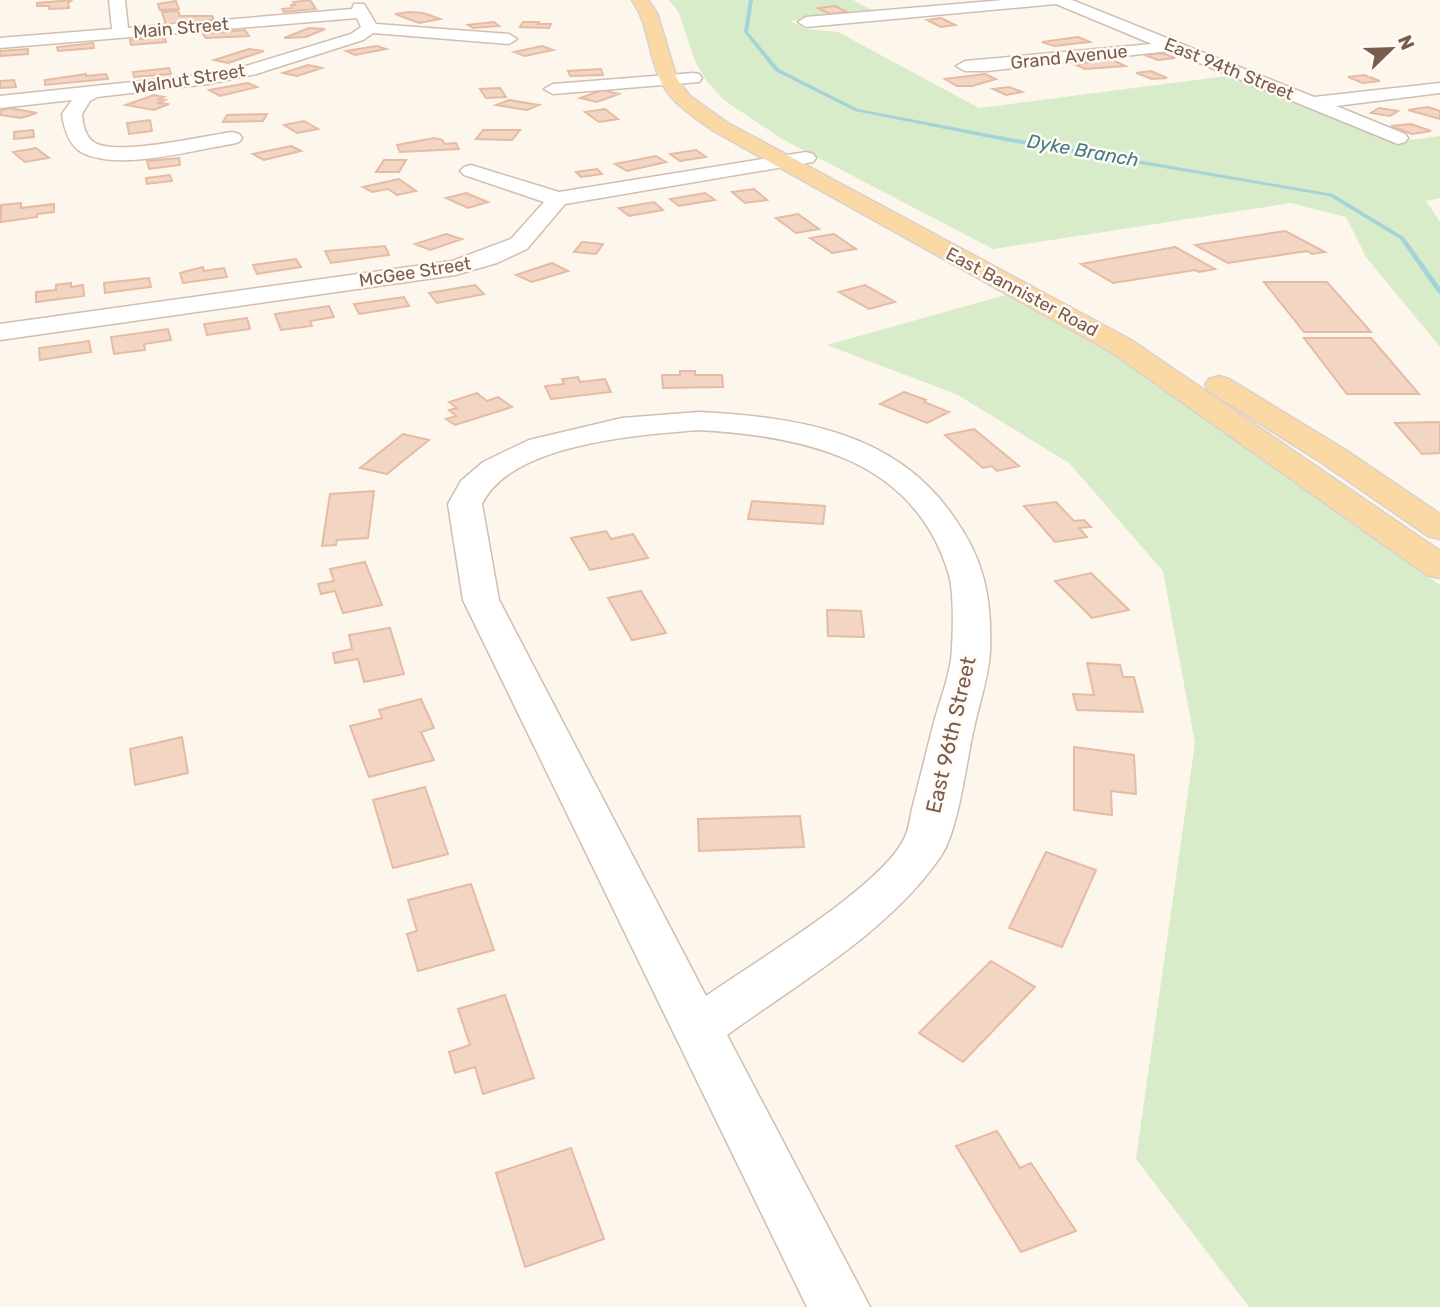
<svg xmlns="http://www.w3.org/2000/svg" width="1440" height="1307" viewBox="0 0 1440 1307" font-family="Rubik,sans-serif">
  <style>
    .green { fill: #d8ecc9 }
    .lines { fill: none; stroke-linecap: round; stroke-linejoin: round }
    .stream { fill: #a5d3da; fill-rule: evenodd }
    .building { fill: #f3d5c3; stroke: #e6bba3; stroke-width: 2 }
    .minor-casing { stroke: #d1beb0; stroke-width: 3 }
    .primary-casing { stroke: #dad1cd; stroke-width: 3 }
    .minor { fill: #fff; fill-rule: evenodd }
    .primary { fill: #fbd9a5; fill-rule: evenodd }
    .labels { text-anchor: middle; stroke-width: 5; stroke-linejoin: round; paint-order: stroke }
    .far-street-label { font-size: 18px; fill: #7a5c4d; stroke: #fffaf3 }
    .far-water-label { font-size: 19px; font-style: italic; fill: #437c86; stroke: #fffaf3 }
    .street-label { font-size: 21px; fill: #7a5c4d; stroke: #fffaf3 }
  </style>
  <rect width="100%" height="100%" fill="#fdf6ec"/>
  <path class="green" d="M669,0H853L878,13L790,21L806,29L838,32L979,108L1234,75L1395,142L1440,136V198L1426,201L1440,222V347L1366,257L1346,217L1291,203L993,249L782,139L724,100L708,83L695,61L679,13Z
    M1009,294L1109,352L1221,427L1440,585V1307H1249L1136,1159L1195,743L1163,571L1069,463L958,395L827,345Z"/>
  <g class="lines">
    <path class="stream" d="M749,0H753L748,32L779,69L858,109L1010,138L1333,194L1404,237L1440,287V294L1438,293L1400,239L1329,196L1010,142L855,111L775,71L744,32Z"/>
  </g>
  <path class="building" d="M72,0L68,3L69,8L49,9V6H37V3Z
    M310,0L316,9L284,12L282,9L292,8L291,5H295L293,2Z
    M176,1L179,9L160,10L158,4Z
    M835,6L847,12L830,14L818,8Z
    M178,11L180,16H212L214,20L166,25L162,12Z
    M409,12L423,13L440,19L419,23L395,14Z
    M941,18L955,25L941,27L927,20Z
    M494,22L499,26L473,28L468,25Z
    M523,22H539L538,24H551L549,28L520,27Z
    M309,28L325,29L306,37L284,38Z
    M245,30L249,36L206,38L203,34Z
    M165,37L166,42L131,45L130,40Z
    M1078,37L1090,42L1054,46L1042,42Z
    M93,43L94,48L58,51L57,47Z
    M377,46L386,49L355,55L346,51Z
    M542,46L553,50L525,56L514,52Z
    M28,49V54L0,56V51Z
    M249,49L264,51L228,63L214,60Z
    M1162,53L1175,58L1158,60L1145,55Z
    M1109,58L1125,66L1085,69L1076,65Z
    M308,65L322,68L297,76L283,73Z
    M169,68L171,74L134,77L133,72Z
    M601,69L603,75L570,76L568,71Z
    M1151,71L1167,78L1152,79L1136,73Z
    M86,74V76L106,74L108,79L45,85V80Z
    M985,74L996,79L972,86H957L945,79Z
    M1364,75L1380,81L1363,83L1348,77Z
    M14,80L16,87L0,88V81Z
    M248,83L257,87L220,96L209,90Z
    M1009,87L1022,92L1006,95L993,89Z
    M500,88L506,97L486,98L480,89Z
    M602,90L619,94L597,102L580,98Z
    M154,95L164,97L159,99L165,100L157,103L169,104L154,110L126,105Z
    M509,100L539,105L527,110L496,105Z
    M1428,107L1440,111V119L1408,110Z
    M9,108L37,113L21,118L0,115V111Z
    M1379,108L1398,111L1390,116L1371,113Z
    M605,109L618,119L599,122L585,112Z
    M267,114L263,121L223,122L227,115Z
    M150,120L152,131L129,134L127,123Z
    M304,121L318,129L297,133L284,125Z
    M1411,124L1431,131L1412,134L1391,126Z
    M33,130L34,137L14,139V132Z
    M483,130H520L512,140L476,139Z
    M434,138L442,140L445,144L456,143L459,149L400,152L397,145Z
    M291,146L301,151L264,160L253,154Z
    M36,148L49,158L25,162L13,152Z
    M696,150L706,157L680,161L670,154Z
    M656,156L666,162L627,171L615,164Z
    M179,158L180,165L149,169L147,161Z
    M384,160H406L399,172H376Z
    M597,169L602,174L581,177L576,172Z
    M170,175L172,181L147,184L146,178Z
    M399,179L416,191L397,195L388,189L372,192L363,187Z
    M754,189L767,200L745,203L732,192Z
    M466,193L488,202L468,208L446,198Z
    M705,193L715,200L679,206L670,199Z
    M654,202L663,210L629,216L619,208Z
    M21,203V208L54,204V212L37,214V217L1,222V205Z
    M798,214L819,229L796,233L776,218Z
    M1285,231L1325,252L1312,254L1307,251L1228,263L1195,245Z
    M446,234L462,239L430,250L415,244Z
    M834,234L856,249L832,253L810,238Z
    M582,242L603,244L596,254L574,252Z
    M385,246L389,255L331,263L325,251Z
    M1175,247L1215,269L1199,272L1195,270L1113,283L1081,264Z
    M296,259L301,267L257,274L253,265Z
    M552,263L568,271L532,282L516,275Z
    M203,267L204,271L224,268L227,277L183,283L180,273Z
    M149,278L151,287L105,293L104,283Z
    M1264,282H1327L1371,332H1304Z
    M71,283V287L83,285L84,296L36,302V292L56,290V285Z
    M475,285L484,294L437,303L429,293Z
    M865,285L895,302L869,309L839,292Z
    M404,297L409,306L359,314L354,304Z
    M329,306L334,317L310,321L312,326L281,330L275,314Z
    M247,318L250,329L207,335L204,324Z
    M168,329L171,340L144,344L145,350L114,354L111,337Z
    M1304,338H1371L1419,394H1347Z
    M89,341L91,352L40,360L39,348Z
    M680,371H695V375H722L723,387L663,388L662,375H680Z
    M578,377L580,382L605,379L611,392L551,399L545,386L564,384L562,379Z
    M904,392L926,400L924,402L949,412L927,423L880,404Z
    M477,393L487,401L498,397L512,407L455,425L446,419L456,416L449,410L457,408L449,402Z
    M1440,422V453L1422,454L1395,423Z
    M974,429L1019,466L997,471L992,466L983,468L945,435Z
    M403,434L429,440L387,474L360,468Z
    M374,491L368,538L337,540L336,545L322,546L330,494Z
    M752,501L825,506L823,524L748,519Z
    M1056,502L1074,521L1084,520L1091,527L1079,528L1087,537L1055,542L1024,506Z
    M606,531L611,539L633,534L648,558L590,570L571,538Z
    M365,562L382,605L343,613L335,591L321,594L318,584L334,581L330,569Z
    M1091,573L1129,610L1092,618L1055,581Z
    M641,591L666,633L632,640L608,598Z
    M827,610L861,611L864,637L828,636Z
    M390,628L404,674L364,682L358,659L335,663L333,653L352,649L349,635Z
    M1087,663L1120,665L1123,677H1134L1143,712L1077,710L1073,694L1094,695Z
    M421,699L434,728L421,732L434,760L369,777L350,726L382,718L379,710Z
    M182,737L188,773L135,785L130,749Z
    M1074,747L1134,755L1136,794L1111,791L1112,815L1074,810Z
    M425,787L448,854L393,868L373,800Z
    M800,816L804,847L699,851L698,819Z
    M1046,852L1096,870L1062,947L1009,928Z
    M471,884L494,950L418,971L407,934L417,931L408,900Z
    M991,961L1035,987L963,1062L919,1033Z
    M505,995L534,1078L483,1094L475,1067L455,1073L449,1052L470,1045L458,1009Z
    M997,1131L1020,1168L1031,1163L1076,1231L1021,1252L956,1146Z
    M571,1148L604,1239L525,1267L496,1173Z"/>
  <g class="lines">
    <g class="minor-casing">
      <path id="minor" d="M109,0H125L128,28L352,9L354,4H364L376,24L509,34L517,39L509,44L373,33L363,40L256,74L208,84L97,97L90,101L82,114C83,125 85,137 95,143C119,156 203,136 232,132L239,134L242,138L239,142L232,144C193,150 117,172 81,152C68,144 64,128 62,114L72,100L0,108V96L208,74L246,66L351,34L361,27L357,18L0,48V38L112,29Z
        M1003,0H1072L1314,97L1440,83V93L1336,106L1405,134L1408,138L1405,142L1398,144L1170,51L987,71H965L956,66L965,61L1152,44L1056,4L806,27L798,22L806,17Z
        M693,73L699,74L702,78L699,82L553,94L544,89L553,84Z
        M806,152L813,154L816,158L813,162L565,204L527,249L497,263L455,275L0,340V324L452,261L511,239L544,202L464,175L460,171L464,167L471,165L559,192Z
        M699,412C795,417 895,431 953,516C984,559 992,597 990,651C989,676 979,704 974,728C966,762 959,829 941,856C890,931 800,982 727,1035L870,1307H807L463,600L448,504L461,481L483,462L529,440L622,418ZM699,430C805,436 915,459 949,575C954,593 953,630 952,649C951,674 939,702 933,726C926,754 919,781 912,809C910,818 909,830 904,839C881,887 753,963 706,996L499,600L482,504C511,443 639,435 699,430Z"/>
    </g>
    <g class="primary-casing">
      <path id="primary" d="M632,0H648L657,13L677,79L690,96L726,122L1131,340L1440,551V578L1427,575L1111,352L712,130C692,115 668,101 659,77C648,51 648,23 632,0Z
        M1219,376L1229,379L1344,449L1440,514V539L1428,536L1322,463L1209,391L1205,385L1209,379Z"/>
    </g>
    <use href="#minor" class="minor"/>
    <use href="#primary" class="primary"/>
  </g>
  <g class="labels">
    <g class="far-street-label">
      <text transform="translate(181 28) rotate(-5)" y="6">Main Street</text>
      <text transform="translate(1069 57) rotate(-6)" y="6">Grand Avenue</text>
      <text transform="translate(1229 69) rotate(22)" y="6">East 94th Street</text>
      <text transform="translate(189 79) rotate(-9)" y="6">Walnut Street</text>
      <text transform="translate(415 272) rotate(-9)" y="6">McGee Street</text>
      <text transform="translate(1022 292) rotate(28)" y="6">East Bannister Road</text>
    </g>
    <g class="far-water-label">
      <text transform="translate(1083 150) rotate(10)" y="7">Dyke Branch</text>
    </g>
    <g class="street-label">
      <text transform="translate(951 735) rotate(-77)" y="7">East 96th Street</text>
    </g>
  </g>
  <g transform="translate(1391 49) rotate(67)" stroke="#fffaf3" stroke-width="5" paint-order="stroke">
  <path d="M0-5L12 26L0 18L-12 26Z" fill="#7a5c4d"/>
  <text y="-10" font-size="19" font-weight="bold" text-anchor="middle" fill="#7a5c4d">N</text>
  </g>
</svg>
